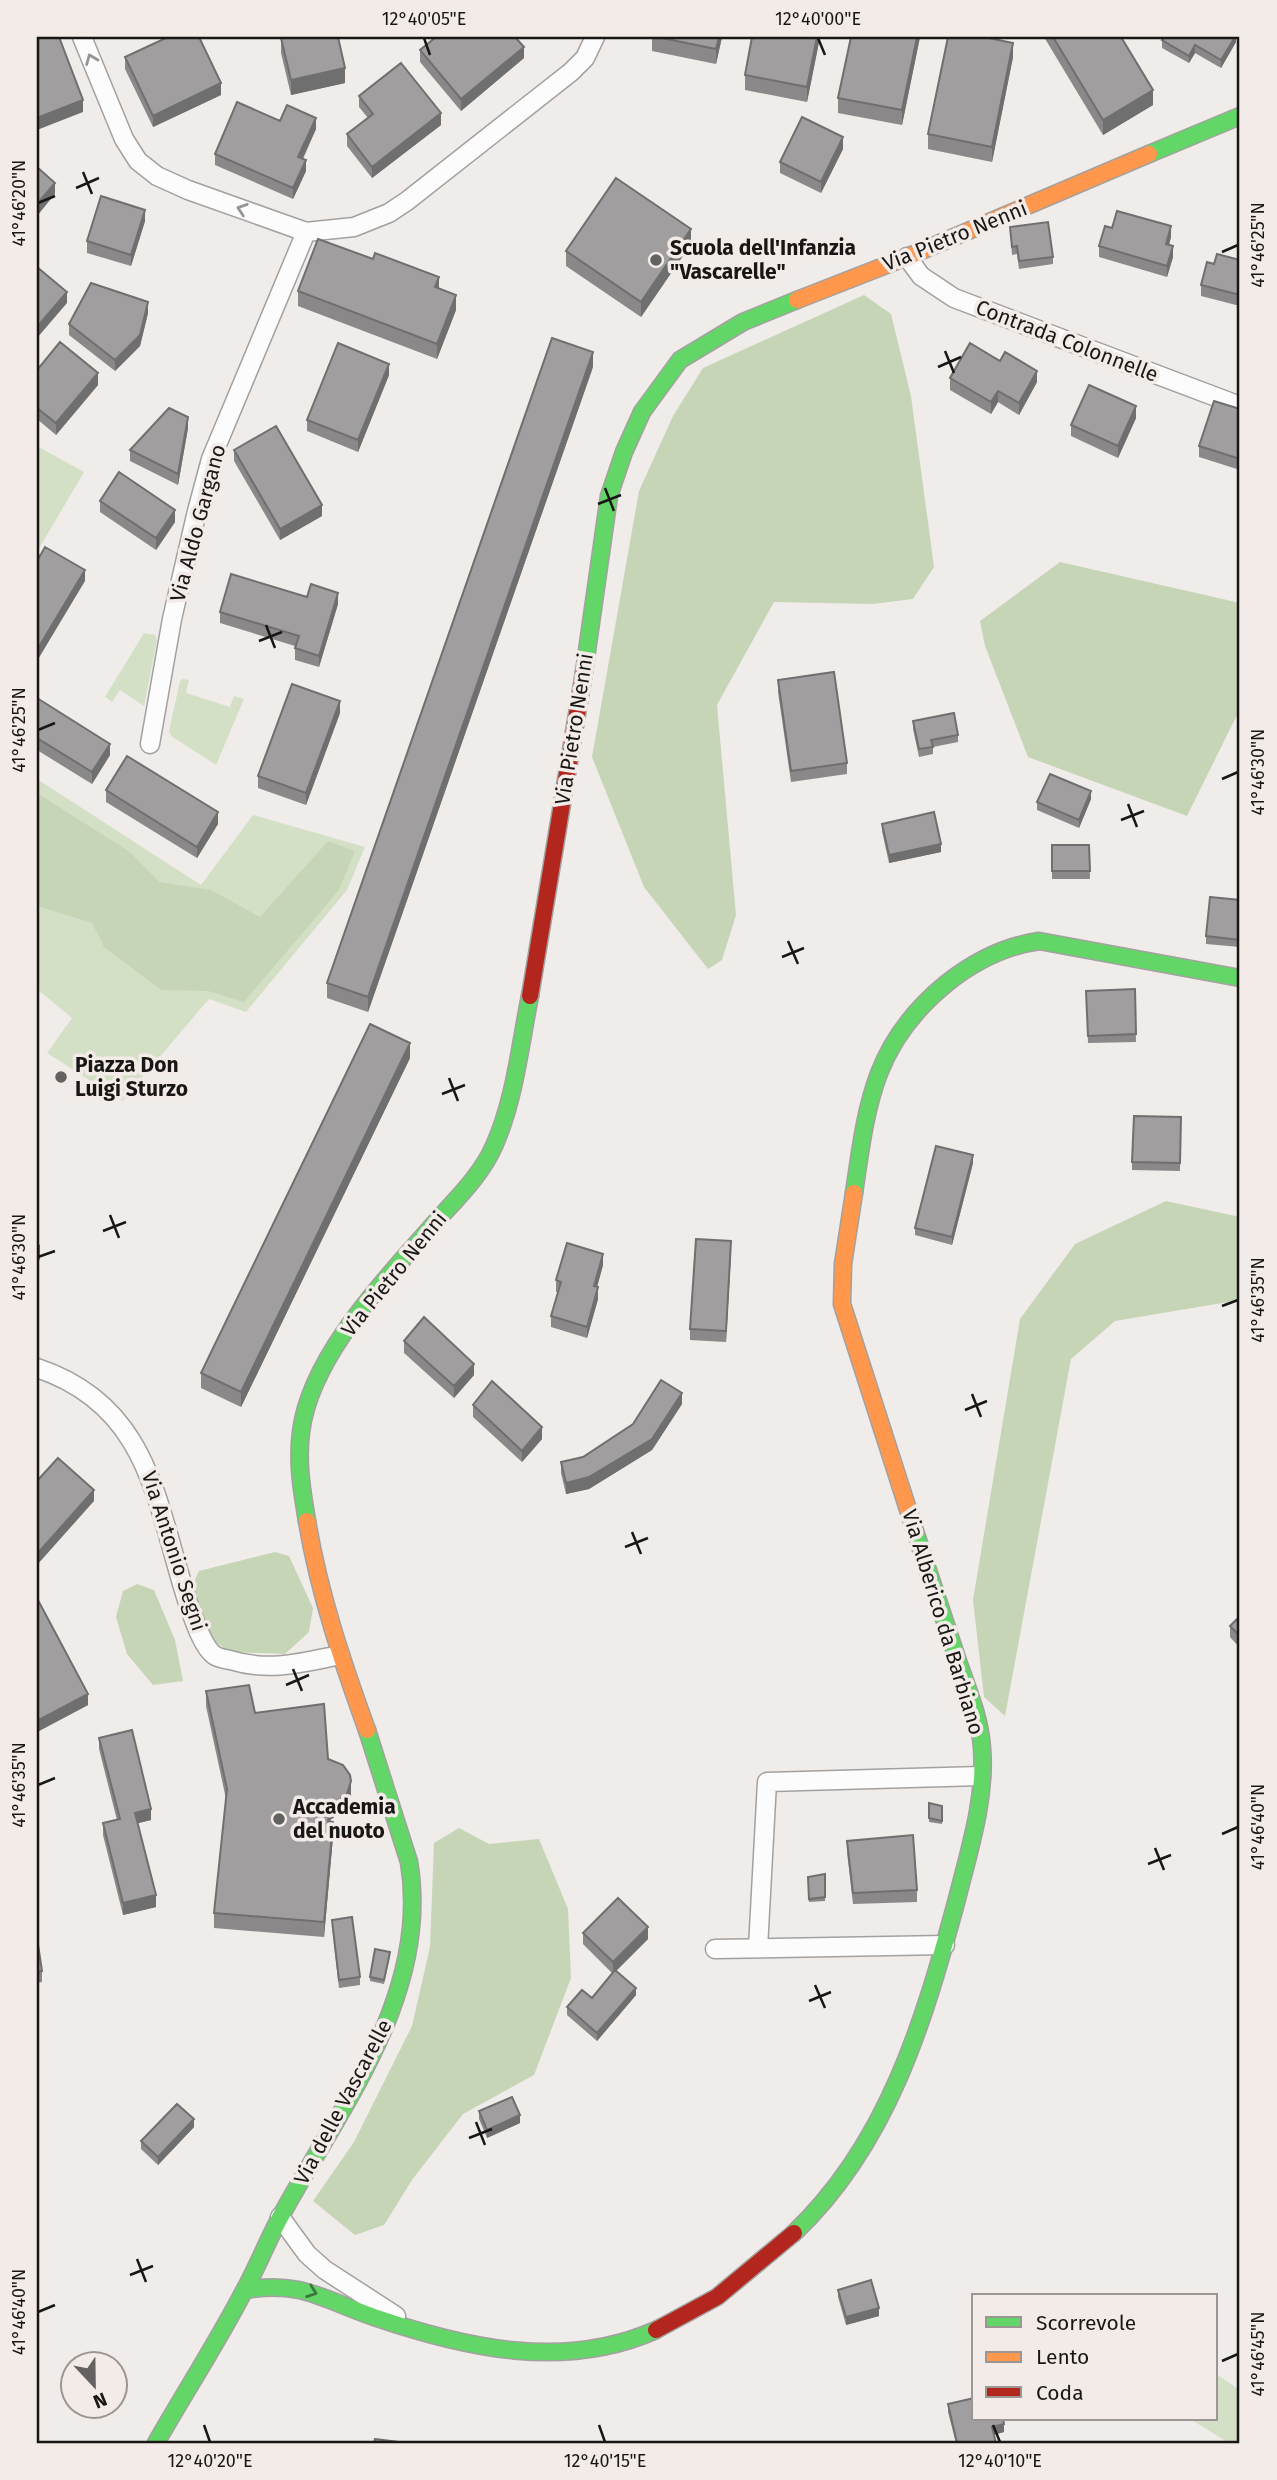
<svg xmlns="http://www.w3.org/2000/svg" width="1277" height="2480" viewBox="0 0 1277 2480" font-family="'Fira Sans',sans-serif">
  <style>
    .green { fill: #d4e0c6 }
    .forest { fill: #c7d5b7 }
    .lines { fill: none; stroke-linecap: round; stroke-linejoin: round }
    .street-casing { stroke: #a3a19f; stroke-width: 21 }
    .fast-casing { stroke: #a3a19f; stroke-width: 19 }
    .slow-casing { stroke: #a3a19f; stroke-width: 19 }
    .jam-casing { stroke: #a3a19f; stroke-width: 19 }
    .street { stroke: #fdfcfc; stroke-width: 18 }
    .fast { stroke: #63d668; stroke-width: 16 }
    .slow { stroke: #ff974d; stroke-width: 16 }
    .jam { stroke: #b3261e; stroke-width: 16 }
    .wall { fill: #8a8889 }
    .shaded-wall { fill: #706f6f }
    .building { fill: #a09e9f; stroke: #706f6f; stroke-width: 2 }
    .oneway { stroke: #969594 }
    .oneway2 { stroke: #3e763e }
    .ticks { fill: none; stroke: #191715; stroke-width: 2.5 }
    .poi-dot { fill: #646260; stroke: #f2ebe7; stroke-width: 2.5 }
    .labels { text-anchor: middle; stroke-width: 7; stroke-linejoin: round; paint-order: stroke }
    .street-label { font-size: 21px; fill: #191715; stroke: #f2ebe7 }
    .poi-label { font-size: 21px; font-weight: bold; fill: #191715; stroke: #f2ebe7; text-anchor: start }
    .neatline { fill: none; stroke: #191715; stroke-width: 2.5 }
    .ticks-label { font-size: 18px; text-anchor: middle; fill: #191715 }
  </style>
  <rect width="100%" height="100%" fill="#efecea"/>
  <path class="green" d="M37,446L84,472L37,552Z
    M144,633L155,635L157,640L144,706L120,690L112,702L105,697Z
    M183,679L189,680L186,693L230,707L234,696L244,699L216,765L171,736L169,731L180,681Z
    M37,779L201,885L253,815L365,847L347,890L246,1012L209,999L122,1101L47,1053L72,1018L37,989Z
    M1216,2374L1240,2390V2443H1229L1190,2419H1216Z"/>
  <path class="forest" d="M864,295L891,314L911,396L934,567L913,599L873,604L774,602L717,705L736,915L722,960L708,969L644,887L592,757L639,491L673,416L703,368Z
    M1060,562L1240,603V709L1187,816L1028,757L985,646L980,621Z
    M37,793L130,852L160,882L211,890L260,917L328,841L355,851L339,890L244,1002L208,991L161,990L104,947L92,923L37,906Z
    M1166,1201L1240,1217V1300L1115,1321L1071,1359L1005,1716L984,1697L973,1600L1020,1319L1075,1244Z
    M275,1552L289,1556L313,1608L309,1632L285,1654L230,1652L214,1641L199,1616L192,1586L199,1571Z
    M137,1584L154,1590L175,1640L183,1681L153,1685L127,1654L116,1617L123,1591Z
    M459,1828L489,1844L539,1839L568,1909L571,1978L534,2075L463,2114L412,2180L384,2225L355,2235L313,2201L354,2142L412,2026L430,1947L434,1843Z"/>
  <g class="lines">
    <g class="street-casing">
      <path id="street" d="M82,37L124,139L138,161L157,176L188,190L306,232L354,227L389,213L407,201L571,72L585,58L595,37
        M907,257L921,276L954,298L1240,406
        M150,744L172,619L197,511L211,459L306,232
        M37,1368C151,1406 156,1505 188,1603C193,1617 202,1646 214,1655C218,1658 225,1659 230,1660C269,1672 301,1663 340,1655
        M758,1948L767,1782L981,1776
        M715,1949L945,1945
        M280,2217L307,2254L325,2270L396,2316"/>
    </g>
    <g class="fast-casing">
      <path id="fast" d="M1149,154L1240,116
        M584,672L609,496L624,452L642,412L680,360L743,322L797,300
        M854,1193C867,1104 873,1043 947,983C975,961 1004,946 1039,941L1240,978
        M307,1521C302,1491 297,1463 301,1432C310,1357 385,1280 433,1225C454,1201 481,1176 494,1146C515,1099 520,1045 530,996
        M794,2233C888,2144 924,2021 957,1899C969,1851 986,1799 982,1748C980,1718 968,1690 958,1661C943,1616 928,1571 913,1525
        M245,2290C301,2280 324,2300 374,2317C465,2348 564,2371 656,2330
        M156,2443C185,2392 217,2343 244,2291C258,2266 268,2239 282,2214C341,2106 431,1993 409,1862L367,1730"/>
    </g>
    <g class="slow-casing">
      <path id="slow" d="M797,300L907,257L1149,154
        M854,1193L843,1264L842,1304L913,1525
        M307,1521C319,1593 342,1661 367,1730"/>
    </g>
    <g class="jam-casing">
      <path id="jam" d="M530,996L584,672
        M656,2330L717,2297L794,2233"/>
    </g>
    <use href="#street" class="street"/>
    <use href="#fast" class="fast"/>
    <use href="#slow" class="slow"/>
    <use href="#jam" class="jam"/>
  </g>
  <path class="wall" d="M282,37H338L345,83L291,95L281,53V38Z
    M652,37H722L716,64L652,51Z
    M820,37L807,102L745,90V75Z
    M920,37L902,125L838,113V98Z
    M1044,37H1121L1153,105L1103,135Z
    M1236,37V42L1221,68L1195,53L1189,63L1162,48V40Z
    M420,50L524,58L461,111L420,62Z
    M125,57L221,95L153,127L125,69Z
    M1013,57L992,162L928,149V134Z
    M359,96L441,125L372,178L347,146V134L368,118L359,107Z
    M316,129L303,159L306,171L293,199L215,165V154Z
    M843,149L821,193L780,173V162Z
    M145,221L131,266L87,253V241Z
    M1010,227L1053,257V264L1019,269L1017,254L1012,255Z
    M1112,228L1171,237L1169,245L1173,257L1167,277L1099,257V246Z
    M691,244L641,317L566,266V251Z
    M1240,260V306L1201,296V285L1214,264Z
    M439,289L456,310L437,359L298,306V291Z
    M148,313L140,346L115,371L69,335V324Z
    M593,367L368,1012L327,998V983Z
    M37,370L98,385L56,435L37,419Z
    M389,375L358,452L307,431V420Z
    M950,378L1037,382L1019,415L998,402L991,414L950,390Z
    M1240,409V470L1199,457V446Z
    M1136,418L1118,458L1071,436V425Z
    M188,428L178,485L130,461V450Z
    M234,450L322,516L280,540L234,461Z
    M100,501L175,522L156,550L100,512Z
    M307,597L338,604L319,667L295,660V646L220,623V612Z
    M778,680L847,763V774L791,782L778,692Z
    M37,698L110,755L92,784L37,750Z
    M340,713L306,805L258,788V776Z
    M913,721L958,735V742L933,747V754L919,757L913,729Z
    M106,790L218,824L197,858L106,802Z
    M1091,799L1079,828L1037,810V802Z
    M882,824L941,852L889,863L882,831Z
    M1052,845H1089L1090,879H1052Z
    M1240,900V947L1206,944V936Z
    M1135,989L1136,1042L1088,1043L1086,991Z
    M410,1058L241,1407L201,1388V1373Z
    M1181,1117L1180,1171L1132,1170V1162Z
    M973,1163L952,1245L915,1235V1228Z
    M731,1253L726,1342L690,1340V1329Z
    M603,1265L597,1287L598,1299L587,1338L551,1327V1316L558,1292H556V1280Z
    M404,1341L474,1375L454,1398L404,1353Z
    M682,1404L652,1450L589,1489L566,1494L561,1473V1462L583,1457Z
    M473,1405L542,1439L522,1462L473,1417Z
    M37,1604L88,1705L39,1731L37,1726Z
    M1240,1616V1658L1239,1647L1230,1637V1626Z
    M206,1691L255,1713L328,1759L351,1796L347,1809L330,1820L333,1837L324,1937L214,1928V1913L226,1799L206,1706Z
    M99,1738L151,1820L138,1823L156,1907L123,1915L103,1835V1823L117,1820L99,1749Z
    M929,1803L942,1806V1824L929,1822Z
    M847,1841L917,1890V1902L853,1904L847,1852Z
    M825,1874V1901L809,1902L808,1877Z
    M332,1920L360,1977V1985L339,1988L332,1927Z
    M583,1933L648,1939L616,1971L636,1995L597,2041L567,2015V2007L592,1998L613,1974L583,1944Z
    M37,1938L42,1971V1982L37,1983Z
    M390,1956L384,1984L370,1981V1977Z
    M479,2111L520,2123L487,2138L479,2119Z
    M194,2127L158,2165L141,2149V2141Z
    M838,2290L879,2316L846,2325L838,2297Z
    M948,2404L1004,2432L994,2435L996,2443H956L948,2412Z"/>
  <path class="shaded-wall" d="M719,37H722L716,64V49Z
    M817,37H820L807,102V87Z
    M917,37H920L902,125V110Z
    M1235,37H1236V42L1221,68V60Z
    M1013,43V57L992,162V147Z
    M1195,45V53L1189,63V56Z
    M524,47V58L461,111V99Z
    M345,68V83L291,95V80Z
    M221,83V95L153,127V116Z
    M1153,90V105L1103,135V120Z
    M83,100V112L37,130V118Z
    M441,113V125L372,178V167Z
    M316,118V129L298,168V157Z
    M843,137V149L821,193V182Z
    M306,160V171L293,199V188Z
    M55,183V194L37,216V204Z
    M145,210V221L131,266V255Z
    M1171,226V237L1166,255V244Z
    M691,229V244L641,317V302Z
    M1173,246V257L1167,277V266Z
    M439,277V292L435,287Z
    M67,292V303L37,338V327Z
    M456,295V310L437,359V344Z
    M148,302V313L140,346L115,371V360Z
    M593,352V367L368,1012V997Z
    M389,364V375L358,452V440Z
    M1037,371V382L1019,415V403Z
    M98,373V385L56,435V423Z
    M998,391V402L991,414V402Z
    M1136,406V418L1118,458V446Z
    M188,417V428L178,485V474Z
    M322,505V516L280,540V529Z
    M175,510V522L156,550V538Z
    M85,570V581L37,661V650Z
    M338,593V604L319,667V656Z
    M340,701V713L306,805V793Z
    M110,744V755L92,784V772Z
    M1091,791V799L1079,828V820Z
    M218,812V824L197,858V847Z
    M941,844V852L889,863V855Z
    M410,1043V1058L241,1407V1392Z
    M973,1155V1163L952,1245V1237Z
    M731,1241V1253L726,1342V1331Z
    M40,1244V1259L37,1263V1248Z
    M603,1254V1265L594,1298V1286Z
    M598,1287V1299L587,1338V1327Z
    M474,1364V1375L454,1398V1386Z
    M682,1393V1404L652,1450L589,1489L566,1494V1483Z
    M542,1427V1439L522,1462V1451Z
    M94,1490V1501L37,1565V1554Z
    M88,1694V1705L39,1731V1720Z
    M351,1781V1796L347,1809L330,1820L328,1836L330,1806Z
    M151,1809V1820L135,1824V1813Z
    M333,1822V1837L324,1937V1922Z
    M156,1895V1907L123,1915V1903Z
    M648,1927V1939L613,1974V1962Z
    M636,1988V1995L597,2041V2033Z
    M520,2115V2123L487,2138V2130Z
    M194,2119V2127L158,2165V2157Z
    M879,2308V2316L846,2325V2317Z
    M1004,2424V2432L992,2435V2427Z"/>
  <path class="building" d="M37,37H59L83,100L37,118Z
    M168,37H199L221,83L153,116L125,57Z
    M285,37H338L345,68L291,80L281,38Z
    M436,37H515L524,47L461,99L420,50Z
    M657,37H719L716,49Z
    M752,37H817L807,87L745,75Z
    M851,37H917L902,110L838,98Z
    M948,37H984L1013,43L992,147L928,134Z
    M1053,37H1121L1153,90L1103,120Z
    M1165,37H1235L1221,60L1195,45L1189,56L1162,40Z
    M401,63L441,113L372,167L347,134L373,114L359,96Z
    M237,102L280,121L287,105L316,118L298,157L306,160L293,188L215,154Z
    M802,117L843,137L821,182L780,162Z
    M37,167L55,183L37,204Z
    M616,178L691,229L641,302L566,251Z
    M101,196L145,210L131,255L87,241Z
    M1117,211L1171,226L1166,244L1173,246L1167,266L1099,246L1105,226L1112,228Z
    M1048,222L1053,257L1019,261L1017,246L1012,247L1010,227Z
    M318,239L373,259L375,253L439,277L435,287L456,295L437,344L298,291Z
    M1217,254L1240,260V295L1201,285L1207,262L1214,264Z
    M37,267L67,292L37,327Z
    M91,283L148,302L140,335L115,360L69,324Z
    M552,338L593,352L368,997L327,983Z
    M60,342L98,373L56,423L37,408V370Z
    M338,343L389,364L358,440L307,420Z
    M970,343L1000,361L1005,352L1037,371L1019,403L998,391L991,402L950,378Z
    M1089,385L1136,406L1118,446L1071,425Z
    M1214,401L1240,409V459L1199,446Z
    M169,408L188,417L178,474L130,450Z
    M276,426L322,505L280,529L234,450Z
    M119,472L175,510L156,538L100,501Z
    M45,547L85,570L37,650V561Z
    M231,574L307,597L311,584L338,593L319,656L295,648L299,636L220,612Z
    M834,672L847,763L791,771L778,680Z
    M292,684L340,701L306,793L258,776Z
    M37,698L110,744L92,772L37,738Z
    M954,713L958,735L931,740L933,747L919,749L913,721Z
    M127,756L218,812L197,847L106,790Z
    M1050,774L1091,791L1079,820L1037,802Z
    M934,812L941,844L889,855L882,824Z
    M1052,845H1089L1090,871H1052Z
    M1210,897L1240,900V940L1206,936Z
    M1135,989L1136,1034L1088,1036L1086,991Z
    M370,1024L410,1043L241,1392L201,1373Z
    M1134,1116L1181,1117L1180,1163L1132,1162Z
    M936,1146L973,1155L952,1237L915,1228Z
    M696,1239L731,1241L726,1331L690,1329Z
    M567,1243L603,1254L594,1286L598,1287L587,1327L551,1316L561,1282L556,1280Z
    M424,1317L474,1364L454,1386L404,1341Z
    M661,1380L682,1393L652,1439L589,1477L566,1483L561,1462L583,1457L633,1424Z
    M492,1381L542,1427L522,1451L473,1405Z
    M58,1458L94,1490L37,1554V1481Z
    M39,1602L88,1694L39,1720L37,1715V1604Z
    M1240,1616V1636L1230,1626Z
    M249,1685L255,1713L324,1704L328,1759L343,1765L350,1775L351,1781L347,1794L330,1806L328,1821L333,1822L324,1922L214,1913L227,1789L206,1691Z
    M132,1730L151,1809L135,1813L156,1895L123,1903L103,1823L120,1819L99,1738Z
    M929,1803L942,1806V1821L929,1818Z
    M913,1835L917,1890L853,1893L847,1841Z
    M825,1874V1897L809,1899L808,1877Z
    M618,1898L648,1927L613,1962L583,1933Z
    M352,1917L360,1977L339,1980L332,1920Z
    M37,1938L42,1971L37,1972Z
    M375,1949L390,1952L384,1980L370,1977Z
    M615,1970L636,1988L597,2033L567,2007L582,1990L592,1998Z
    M512,2097L520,2115L487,2130L479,2111Z
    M177,2104L194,2119L158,2157L141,2141Z
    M871,2280L879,2308L846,2317L838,2290Z
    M974,2398V2419H1003L1004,2424L992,2427L996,2443H957L948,2404Z
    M375,2439L407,2443H374Z"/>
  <defs><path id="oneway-chevron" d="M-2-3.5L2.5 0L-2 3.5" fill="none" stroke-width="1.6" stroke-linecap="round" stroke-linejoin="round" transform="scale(1.75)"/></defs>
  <g class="oneway">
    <use href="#oneway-chevron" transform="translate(91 59) rotate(-112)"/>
    <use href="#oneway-chevron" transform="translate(242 209) rotate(-161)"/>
  </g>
  <use class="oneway2" href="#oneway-chevron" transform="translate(312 2292) rotate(20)"/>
  <path class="ticks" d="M424,38L430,55M818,38L825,55M83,172L92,194M76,188L99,178M38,203L55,196M1222,252L1238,245M945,351L954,373M938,367L961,357M605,488L614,511M598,504L621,495M266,625L275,648M259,641L282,632M38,730L55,723M1222,779L1238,772M1128,804L1137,827M1121,820L1144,811M788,941L798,964M782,957L804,948M449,1078L458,1101M442,1094L465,1085M110,1215L119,1238M103,1231L126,1222M38,1257L55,1251M1222,1306L1238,1300M972,1394L981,1417M965,1410L987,1401M632,1532L641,1554M625,1547L648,1538M293,1669L302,1691M286,1685L309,1675M38,1785L55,1778M1222,1834L1238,1827M1155,1848L1164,1870M1148,1864L1171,1855M815,1985L825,2008M809,2001L831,1992M476,2122L485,2145M469,2138L492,2129M137,2259L146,2282M130,2275L153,2266M38,2312L55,2305M1222,2361L1238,2354M204,2425L210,2442M599,2425L605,2442M993,2425L1000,2442"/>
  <g class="poi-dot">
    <circle cx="656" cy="260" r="7"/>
    <circle cx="61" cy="1077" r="7"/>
    <circle cx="279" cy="1819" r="7"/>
  </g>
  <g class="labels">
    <g class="street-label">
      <text transform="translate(955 236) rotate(-22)" y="7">Via Pietro Nenni</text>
      <text transform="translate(1067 341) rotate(21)" y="7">Contrada Colonnelle</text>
      <text transform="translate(198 523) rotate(-75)" y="7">Via Aldo Gargano</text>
      <text transform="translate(574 729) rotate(-81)" y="7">Via Pietro Nenni</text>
      <text transform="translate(394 1274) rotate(-51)" y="7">Via Pietro Nenni</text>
      <text transform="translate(174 1551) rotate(72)" y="7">Via Antonio Segni</text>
      <text transform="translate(943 1622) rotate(73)" y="7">Via Alberico da Barbiano</text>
      <text transform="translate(343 2102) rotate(-62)" y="7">Via delle Vascarelle</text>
    </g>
    <g class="poi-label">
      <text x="670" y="255">Scuola dell'Infanzia<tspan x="670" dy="24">"Vascarelle"</tspan></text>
      <text x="75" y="1072">Piazza Don<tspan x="75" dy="24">Luigi Sturzo</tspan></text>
      <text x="293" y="1814">Accademia<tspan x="293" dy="24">del nuoto</tspan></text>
    </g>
  </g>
  <rect width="1277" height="2480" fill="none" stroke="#f2ebe7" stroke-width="77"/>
  <rect x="972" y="2294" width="245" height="126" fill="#f2ebe7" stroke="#9b9693" stroke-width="2"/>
  <rect x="986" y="2317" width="35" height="10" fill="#63d668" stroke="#9b9693" stroke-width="2"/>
  <text x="1036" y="2330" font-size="21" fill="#191715">Scorrevole</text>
  <rect x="986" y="2352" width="35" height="10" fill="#ff974d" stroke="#9b9693" stroke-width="2"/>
  <text x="1036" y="2364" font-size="21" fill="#191715">Lento</text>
  <rect x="986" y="2387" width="35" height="10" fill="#b3261e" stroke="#9b9693" stroke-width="2"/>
  <text x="1036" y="2400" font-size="21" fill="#191715">Coda</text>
  <g transform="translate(94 2385) rotate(158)"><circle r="33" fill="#f2ebe7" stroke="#9b9693" stroke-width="2"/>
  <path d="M0-5L12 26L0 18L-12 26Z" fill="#646260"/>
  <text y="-10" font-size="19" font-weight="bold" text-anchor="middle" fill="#191715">N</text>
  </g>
  <rect x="38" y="38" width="1200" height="2404" class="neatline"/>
  <g class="ticks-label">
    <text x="424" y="25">12°40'05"E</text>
    <text x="818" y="25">12°40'00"E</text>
    <text transform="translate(19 203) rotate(-90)" y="6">41°46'20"N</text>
    <text transform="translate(1258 245) rotate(-90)" y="6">41°46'25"N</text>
    <text transform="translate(19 730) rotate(-90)" y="6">41°46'25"N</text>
    <text transform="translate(1258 772) rotate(-90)" y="6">41°46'30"N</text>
    <text transform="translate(19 1257) rotate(-90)" y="6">41°46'30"N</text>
    <text transform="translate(1258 1300) rotate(-90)" y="6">41°46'35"N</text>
    <text transform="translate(19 1785) rotate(-90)" y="6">41°46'35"N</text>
    <text transform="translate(1258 1827) rotate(-90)" y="6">41°46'40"N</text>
    <text transform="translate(19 2312) rotate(-90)" y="6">41°46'40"N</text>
    <text transform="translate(1258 2354) rotate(-90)" y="6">41°46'45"N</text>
    <text x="210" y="2467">12°40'20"E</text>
    <text x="605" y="2467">12°40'15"E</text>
    <text x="1000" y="2467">12°40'10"E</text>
  </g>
</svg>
